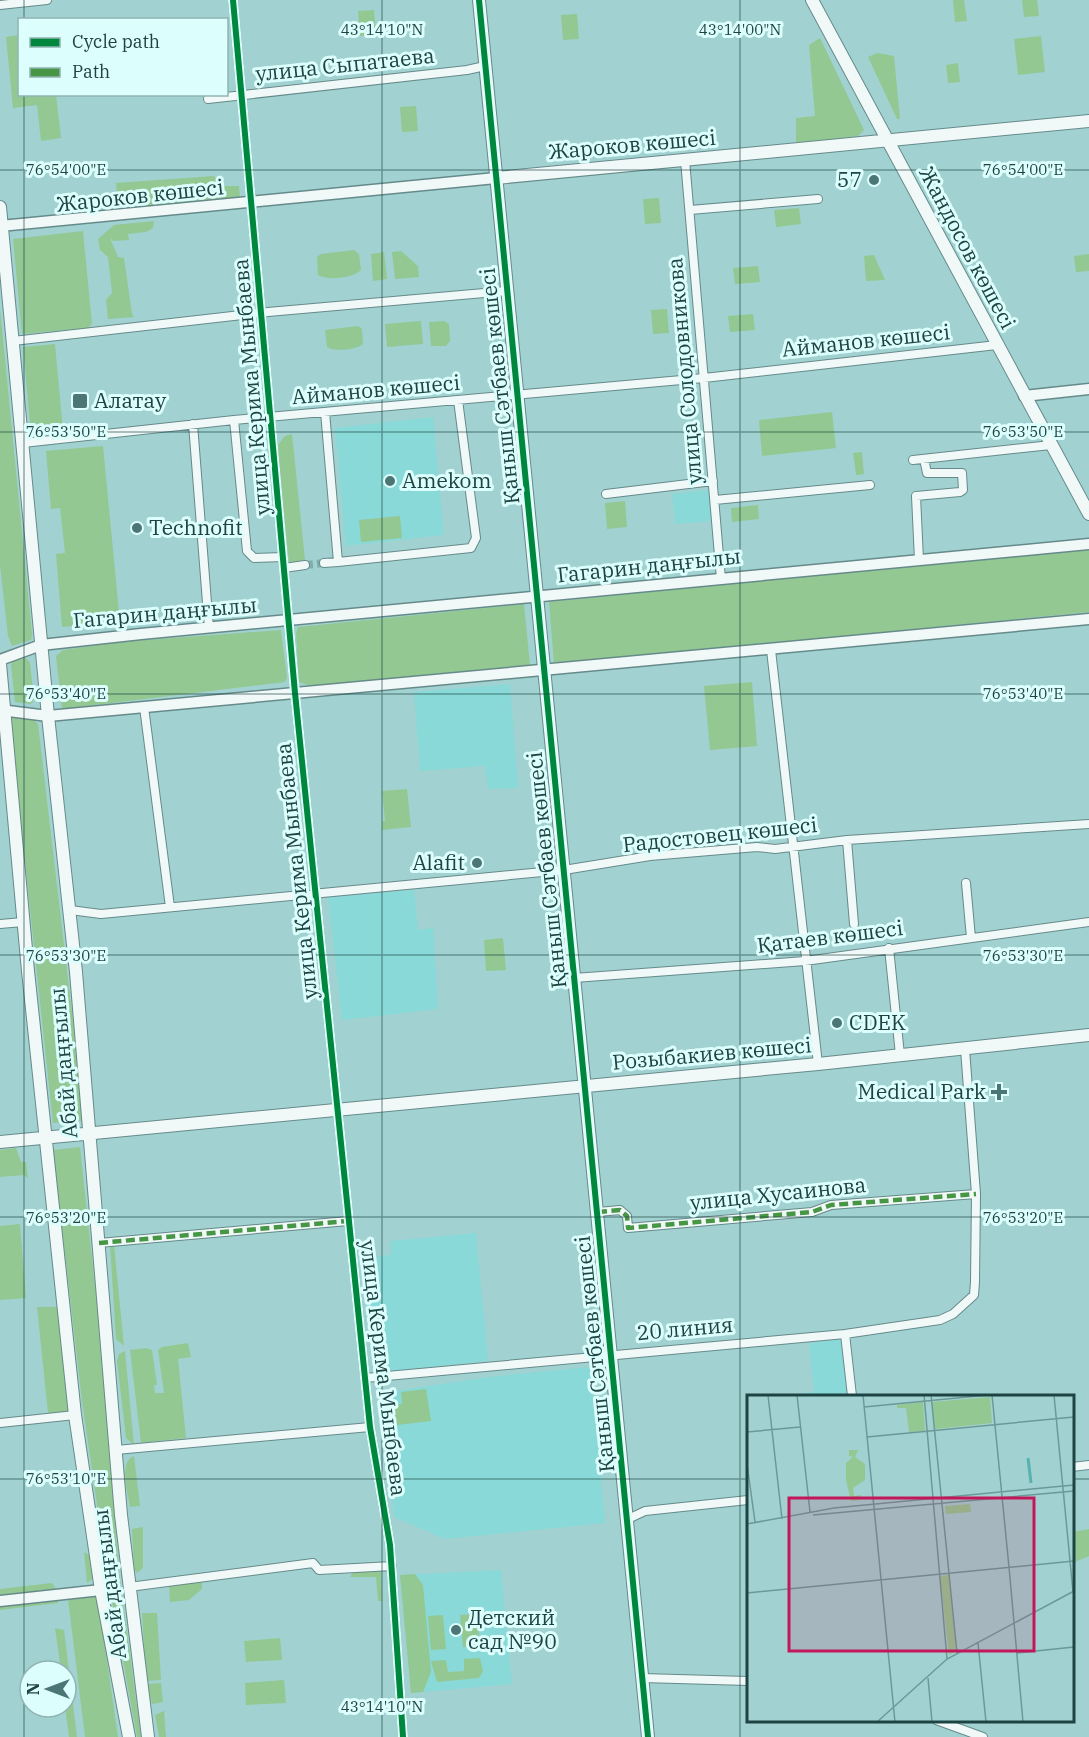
<svg xmlns="http://www.w3.org/2000/svg" width="1089" height="1737" viewBox="0 0 1089 1737" font-family="'IBM Plex Serif',serif">
  <style>
    .built { fill: #89d9d8 }
    .green { fill: #93c892 }
    .lines { fill: none; stroke-linecap: round; stroke-linejoin: round }
    .minor-tunnel { stroke: #80aeae; stroke-width: 8; stroke-dasharray: 8 4; stroke-linecap: butt }
    .minor-casing { stroke: #668a8a; stroke-width: 10 }
    .tertiary-casing { stroke: #668a8a; stroke-width: 13 }
    .secondary-casing { stroke: #668a8a; stroke-width: 14 }
    .minor { stroke: #f1f8f8; stroke-width: 8 }
    .tertiary { stroke: #f1f8f8; stroke-width: 10 }
    .secondary { stroke: #f1f8f8; stroke-width: 12 }
    .quiet { stroke: #469646; stroke-width: 4.5; stroke-dasharray: 9 4.5; stroke-linecap: butt }
    .cycleway-casing { stroke: #dcfefc; stroke-width: 10 }
    .cycleway { stroke: #00873e; stroke-width: 6 }
    .ticks { fill: none; stroke: #1d4443; stroke-width: 1.5; stroke-opacity: 0.45 }
    .poi-dot { fill: #4b7675; stroke: #dcfefc; stroke-width: 2 }
    .labels { text-anchor: middle; stroke-width: 6; stroke-linejoin: round; paint-order: stroke }
    .street-label { font-size: 21px; fill: #1d4443; stroke: #dcfefc }
    .poi-label { font-size: 21px; fill: #1d4443; stroke: #dcfefc; text-anchor: start }
    .inset-river { fill: none; stroke: #5ab0af; stroke-width: 3 }
    .inset-road { fill: none; stroke: #6c9998; stroke-width: 1.5 }
    .view { fill: #c2185b; fill-opacity: 0.15; stroke: #c2185b; stroke-width: 3 }
    .inset-edge { fill: none; stroke: #1d4443; stroke-width: 3 }
    .ticks-label { font-size: 15px; text-anchor: middle; fill: #1d4443; stroke: #dcfefc; stroke-width: 6; stroke-linejoin: round; paint-order: stroke }
  </style>
  <rect width="100%" height="100%" fill="#a1d2d1"/>
  <path class="built" d="M433,417L444,535L346,546L335,428Z
    M708,490L712,521L675,524L672,494Z
    M510,684L518,788L488,789L485,766L420,771L414,692Z
    M414,890L418,930L433,928L438,1009L342,1020L328,897Z
    M476,1233L488,1361L373,1373L361,1258L391,1255L390,1241Z
    M842,1339L848,1396H779L814,1392L809,1343Z
    M590,1367L605,1523L445,1539L394,1517L381,1393L496,1376Z
    M501,1570L512,1684L411,1693L400,1575Z"/>
  <path class="green" d="M953,0H964L967,21L955,22Z
    M1022,0H1037L1039,16L1024,17Z
    M374,10L376,35L360,36L358,11Z
    M577,14L579,39L563,40L561,15Z
    M19,35L20,94L56,95L61,138L41,141L37,105L13,108L6,37Z
    M1041,36L1045,72L1018,75L1014,39Z
    M820,38L864,130L858,136L796,144V118L815,116L809,45Z
    M877,53L894,56L900,119H897L868,57Z
    M958,63L960,82L948,83L946,65Z
    M416,106L418,131L402,132L400,107Z
    M214,176L222,186H239L240,197L118,208L116,183Z
    M659,198L661,223L645,224L643,199Z
    M799,208L801,224L776,227L774,210Z
    M154,221L153,228L146,232L128,234L129,240L113,241L110,238L118,257L124,258L132,314L134,317L108,319L106,300L112,293L108,257L100,250L98,239L114,225Z
    M83,231L92,324L88,328L22,334L13,239Z
    M354,250L359,254L361,270C353,278 329,281 318,275L317,257L321,254Z
    M401,251L418,266L419,277L395,279L392,252Z
    M384,252L387,279L373,281L371,254Z
    M1089,254V271L1076,272L1074,256Z
    M874,255L885,280L866,281L864,256Z
    M758,266L760,282L735,284L733,268Z
    M0,308L32,634L31,640L12,646L8,636L0,565Z
    M667,309L669,333L653,334L651,310Z
    M753,314L755,330L730,332L728,316Z
    M421,321L423,344L387,347L385,324Z
    M444,321L449,324L450,341L446,346H431L429,322Z
    M358,326L362,329L363,344C356,350 335,352 327,347L325,330Z
    M55,344L63,431L31,434L23,347Z
    M832,412L836,448L762,456L759,420Z
    M292,434L305,560L289,563L277,446L285,436Z
    M103,446L120,622L62,627L56,554L65,553L60,508L51,509L46,451Z
    M862,452L864,474L856,475L853,453Z
    M625,501L627,527L607,529L605,503Z
    M758,505L759,519L732,522L731,508Z
    M400,516L402,538L361,542L359,520Z
    M1078,549L1089,550V612L554,664L549,602Z
    M524,604L530,665L317,688L299,682L296,633L298,627Z
    M281,630L287,678L285,682L62,709L56,656L63,650L119,642Z
    M26,658L30,663L34,700L31,704L15,702L11,665L14,659Z
    M752,682L757,746L710,750L704,686Z
    M20,717L33,719L38,724L73,1021L82,1121L53,1123L10,723L12,718Z
    M407,789L411,827L382,830V821H385L382,791Z
    M503,938L506,970L486,971L484,940Z
    M80,1147L100,1332L119,1572L141,1737H137L107,1574L82,1401L53,1150Z
    M16,1148L21,1162H26L28,1178L23,1175L0,1177V1150Z
    M20,1224L26,1298L0,1300V1226Z
    M110,1245H114L124,1346L116,1339Z
    M37,1307H59L73,1411L67,1413H48Z
    M188,1343L191,1357L178,1359L186,1438L141,1443L130,1350L146,1348L152,1350L157,1385H154L155,1393H164L158,1350L162,1347Z
    M125,1351L134,1445L126,1438L117,1361L119,1354Z
    M426,1389L431,1421L388,1426L386,1406L402,1404L401,1392Z
    M134,1456L140,1506L130,1507C128,1493 118,1462 134,1456Z
    M143,1527V1568L137,1573L134,1569L132,1529Z
    M1089,1529V1556L1073,1563V1532Z
    M84,1552L91,1556L94,1578L87,1583Z
    M381,1570L382,1601H378L376,1577H350L353,1572Z
    M415,1574L423,1585L431,1672L423,1692L411,1693L400,1575Z
    M202,1582V1589L189,1600L170,1602L169,1585Z
    M52,1583L59,1594L58,1603L0,1610V1589Z
    M89,1596L98,1598L118,1737H85L68,1599Z
    M142,1613H157L161,1680L146,1681Z
    M477,1614L480,1646L463,1647L460,1615Z
    M443,1615L446,1649L431,1650L428,1616Z
    M55,1628L64,1630L77,1737H69L65,1707L66,1671H61Z
    M280,1638L282,1660L246,1662L244,1641Z
    M480,1658L483,1671L479,1678L437,1682L431,1661L446,1660L448,1672L464,1671V1659Z
    M284,1680L286,1703L246,1705L245,1683Z
    M161,1683L163,1702L152,1704L147,1684Z
    M164,1711L166,1737H159L155,1715Z"/>
  <g class="lines">
    <path class="minor-tunnel" d="M305,565L324,563"/>
    <g class="minor-casing">
      <path id="minor" d="M233,0L295,693L370,1427L390,1545L403,1737
        M0,5L47,0
        M208,99L467,70L485,66
        M685,160L721,579
        M690,210L818,199
        M13,341L268,312L507,291
        M325,412L338,562L471,548L476,538L458,400
        M234,420L247,551L254,558L283,557
        M193,424L209,628
        M23,443L234,420L704,378L997,345
        M913,460L1051,445
        M606,494L713,481
        M715,500L870,485
        M919,560L916,496L960,492L963,490L962,473H927L924,459
        M324,563L338,562
        M284,568L305,565
        M771,650L818,1064
        M144,707L170,907
        M847,840L854,924
        M966,883L971,938
        M70,910L101,914L564,870L650,856L757,847L775,849L847,840L1089,824
        M0,924L23,922
        M889,948L900,1055
        M574,978L805,961L1089,922
        M598,1212L620,1210L627,1216L628,1228L812,1212L831,1205L976,1194
        M99,1243L348,1221
        M845,1334L852,1396
        M365,1378L845,1334L940,1320L953,1314L974,1295L975,1282L976,1194L965,1049
        M0,1423L75,1415
        M116,1450L370,1427
        M1072,1467L1089,1465
        M628,1519L645,1511L748,1500
        M129,1587L313,1563L319,1570L392,1566
        M642,1678L748,1681
        M936,1720L983,1737"/>
    </g>
    <g class="tertiary-casing">
      <path id="tertiary" d="M0,226L496,178
        M1024,396L1089,389
        M0,660L41,645L141,634L1089,544
        M0,710L48,716L1089,619
        M0,1601L101,1590"/>
    </g>
    <g class="secondary-casing">
      <path id="secondary" d="M479,0L648,1737
        M812,0L1089,514
        M496,178L1089,121
        M0,207L48,716L76,972L121,1515L148,1737
        M0,664L28,971L75,1415L101,1590L129,1737
        M0,1142L818,1064L1089,1035"/>
    </g>
    <use href="#minor" class="minor"/>
    <use href="#tertiary" class="tertiary"/>
    <use href="#secondary" class="secondary"/>
    <path class="quiet" d="M598,1212L620,1210L627,1216L628,1228L812,1212L831,1205L976,1194
      M99,1243L348,1221"/>
    <g class="cycleway-casing">
      <path id="cycleway" d="M233,0L295,693L370,1427L390,1545L403,1737
        M479,0L648,1737"/>
    </g>
    <use href="#cycleway" class="cycleway"/>
  </g>
  <path class="ticks" d="M24,0V20M382,0V1737M740,0V1737M24,94V1737M0,170H1089M0,432H1089M0,694H1089M0,955H1089M0,1217H1089M0,1479H748M1072,1479H1089"/>
  <g class="poi-dot">
    <circle cx="874" cy="180" r="6"/>
    <rect x="72" y="393" width="16" height="16" rx="3"/>
    <circle cx="390" cy="481" r="6"/>
    <circle cx="137" cy="528" r="6"/>
    <circle cx="477" cy="863" r="6"/>
    <circle cx="837" cy="1023" r="6"/>
    <path d="M996 1083h6v6h6v6h-6v6h-6v-6h-6v-6h6z"/>
    <circle cx="456" cy="1630" r="6"/>
  </g>
  <g class="labels">
    <g class="street-label">
      <text transform="translate(345 65) rotate(-6)" y="7">улица Сыпатаева</text>
      <text transform="translate(632 145) rotate(-5)" y="7">Жароков көшесі</text>
      <text transform="translate(140 196) rotate(-6)" y="7">Жароков көшесі</text>
      <text transform="translate(967 248) rotate(62)" y="7">Жандосов көшесі</text>
      <text transform="translate(866 341) rotate(-6)" y="7">Айманов көшесі</text>
      <text transform="translate(685 371) rotate(-95)" y="7">улица Солодовникова</text>
      <text transform="translate(500 386) rotate(-96)" y="7">Қаныш Сәтбаев көшесі</text>
      <text transform="translate(252 387) rotate(-95)" y="7">улица Керима Мынбаева</text>
      <text transform="translate(376 390) rotate(-5)" y="7">Айманов көшесі</text>
      <text transform="translate(649 566) rotate(-6)" y="7">Гагарин даңғылы</text>
      <text transform="translate(165 613) rotate(-5)" y="7">Гагарин даңғылы</text>
      <text transform="translate(720 835) rotate(-6)" y="7">Радостовец көшесі</text>
      <text transform="translate(547 870) rotate(-96)" y="7">Қаныш Сәтбаев көшесі</text>
      <text transform="translate(297 871) rotate(-96)" y="7">улица Керима Мынбаева</text>
      <text transform="translate(830 937) rotate(-7)" y="7">Қатаев көшесі</text>
      <text transform="translate(712 1054) rotate(-5)" y="7">Розыбакиев көшесі</text>
      <text transform="translate(64 1063) rotate(-95)" y="7">Абай даңғылы</text>
      <text transform="translate(778 1194) rotate(-6)" y="7">улица Хусаинова</text>
      <text transform="translate(685 1329) rotate(-5)" y="7">20 линия</text>
      <text transform="translate(595 1354) rotate(-96)" y="7">Қаныш Сәтбаев көшесі</text>
      <text transform="translate(383 1368) rotate(83)" y="7">улица Керима Мынбаева</text>
      <text transform="translate(110 1584) rotate(-97)" y="7">Абай даңғылы</text>
    </g>
    <g class="poi-label">
      <text x="862" y="187" text-anchor="end">57</text>
      <text x="94" y="408">Алатау</text>
      <text x="402" y="488">Amekom</text>
      <text x="149" y="535">Technofit</text>
      <text x="465" y="870" text-anchor="end">Alafit</text>
      <text x="849" y="1030">CDEK</text>
      <text x="986" y="1099" text-anchor="end">Medical Park</text>
      <text x="468" y="1625">Детский<tspan x="468" dy="24">сад №90</tspan></text>
    </g>
  </g>
  <g transform="translate(747 1395)">
    <rect width="327" height="327" fill="#a1d2d1"/>
    <path d="M243,2L245,28L188,34L185,7ZM176,7L178,36L162,37L159,13H150V10ZM102,55H111L108,62L118,69V85L106,93L107,101L114,100V105L104,106L99,85V68L106,62L102,61ZM223,109L224,117L199,119L198,111ZM202,180L209,256L202,260L193,181Z" fill="#93c892"/>
    <path class="inset-river" d="M281,63L284,88"/>
    <path class="inset-road" d="M21,0L35,124M50,0L63,117M116,0L148,327M177,0L200,264M184,0L210,258M245,0L262,172M307,0L326,197M117,12L241,0M0,37L53,32M120,42L327,22M0,69L8,127M66,120L327,96M0,129L87,113L327,90M262,172L276,327M0,198L327,166M231,248L239,327M270,258L327,252M181,283L185,327M130,327L200,264L327,196"/>
    <path class="view" d="M42,103H287V256H42Z"/>
    <rect width="327" height="327" class="inset-edge"/>
  </g>
  <g class="ticks-label">
    <text x="382" y="35">43°14'10"N</text>
    <text x="740" y="35">43°14'00"N</text>
    <text x="1023" y="175">76°54'00"E</text>
    <text x="66" y="175">76°54'00"E</text>
    <text x="1023" y="437">76°53'50"E</text>
    <text x="66" y="437">76°53'50"E</text>
    <text x="1023" y="699">76°53'40"E</text>
    <text x="66" y="699">76°53'40"E</text>
    <text x="1023" y="961">76°53'30"E</text>
    <text x="66" y="961">76°53'30"E</text>
    <text x="1023" y="1223">76°53'20"E</text>
    <text x="66" y="1223">76°53'20"E</text>
    <text x="66" y="1484">76°53'10"E</text>
    <text x="382" y="1712">43°14'10"N</text>
  </g>
  <rect x="18" y="18" width="210" height="78" fill="#dcfefc" stroke="#90b4b2" stroke-width="1.5"/>
  <rect x="30" y="38" width="30" height="9" fill="#00873e" stroke="#90b4b2" stroke-width="1.5"/>
  <text x="72" y="48" font-size="18" fill="#1d4443">Cycle path</text>
  <rect x="30" y="68" width="30" height="9" fill="#469646" stroke="#90b4b2" stroke-width="1.5"/>
  <text x="72" y="78" font-size="18" fill="#1d4443">Path</text>
  <g transform="translate(48 1689) rotate(270)"><circle r="28" fill="#dcfefc" stroke="#90b4b2" stroke-width="1.5"/>
  <path d="M0-4.5L10 22L0 15L-10 22Z" fill="#4b7675"/>
  <text y="-9" font-size="16" font-weight="bold" text-anchor="middle" fill="#1d4443">N</text>
  </g>
</svg>
